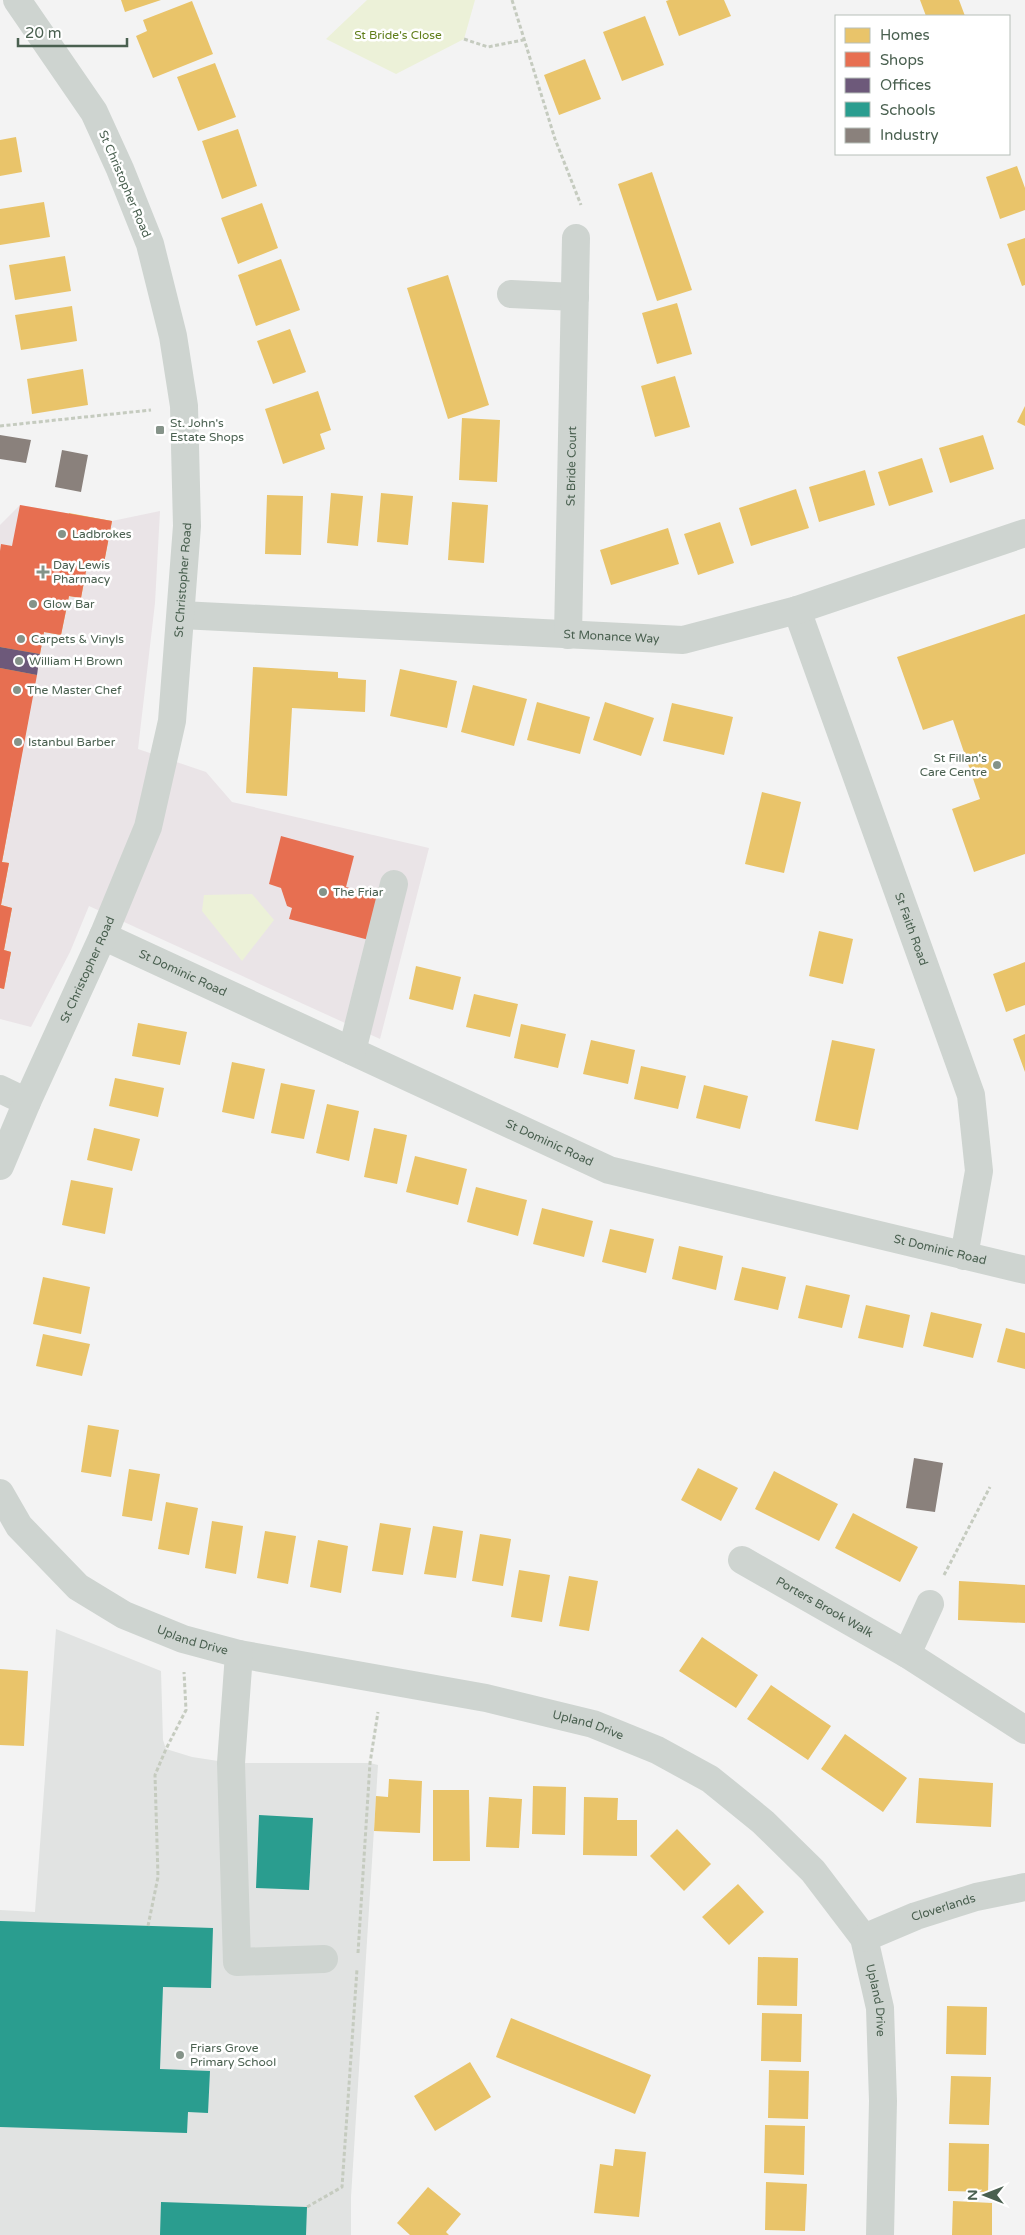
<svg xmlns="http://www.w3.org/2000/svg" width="1025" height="2235" viewBox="0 0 1025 2235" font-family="'Varela Round',sans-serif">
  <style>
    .commercial { fill: #eae4e7 }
    .education { fill: #e1e3e2 }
    .green { fill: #ecf1d8 }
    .homes { fill: #e9c46a }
    .shops { fill: #e76f51 }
    .offices { fill: #6d597a }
    .schools { fill: #2a9d8f }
    .industry { fill: #8a817c }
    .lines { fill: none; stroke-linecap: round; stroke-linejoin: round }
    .path { stroke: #c5cbbf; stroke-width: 3; stroke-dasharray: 4 2.5; stroke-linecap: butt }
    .minor { stroke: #ced4d0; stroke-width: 28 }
    .poi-dot { fill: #859389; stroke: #fff; stroke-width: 2 }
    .labels { text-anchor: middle; stroke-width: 5; stroke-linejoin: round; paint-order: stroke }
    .park-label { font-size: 12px; fill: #5f7d18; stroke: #fff }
    .street-label { font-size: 12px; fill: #4a6050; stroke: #fff }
    .poi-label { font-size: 12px; fill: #4a6050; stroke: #fff; text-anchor: start }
  </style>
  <rect width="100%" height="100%" fill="#f3f3f3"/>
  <path class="commercial" d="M20,505L112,521L160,511L155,603L138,749L206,772L232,802L429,848L380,1039L89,906L70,952L31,1027L0,1019V525Z"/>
  <path class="education" d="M56,1629L161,1671L163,1740L166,1749L192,1757L231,1763H370L378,1765L351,2197V2235H0V1910L35,1912Z"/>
  <path class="green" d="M367,0H475L464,39L396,74L326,39Z
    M252,894L274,920L242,961L202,911L204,895Z"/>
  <path class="homes" d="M121,0H161L125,12Z
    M669,0H724L731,16L679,36L666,1Z
    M920,0H959L965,16H926Z
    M192,1L213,54L153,78L136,36L147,31L143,20Z
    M645,16L664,65L622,81L603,32Z
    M585,59L601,99L559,115L544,75Z
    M215,63L236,117L198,131L177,77Z
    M238,129L257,186L222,199L202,141Z
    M16,137L22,172L0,176V140Z
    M1017,166L1025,188V210L1000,219L986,177Z
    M652,172L692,290L657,301L618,184Z
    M44,202L50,237L0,245V209Z
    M262,203L278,248L238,264L221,218Z
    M1025,238V285L1022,286L1007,244Z
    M65,256L71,291L15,300L9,265Z
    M281,259L300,310L256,326L238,275Z
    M448,275L489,405L448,419L407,288Z
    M677,303L692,354L657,364L642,313Z
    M72,306L77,341L21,350L15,315Z
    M290,329L306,372L273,384L257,341Z
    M83,369L88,405L32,414L27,379Z
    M675,376L690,427L655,437L641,386Z
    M318,391L331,430L320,434L325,449L283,464L265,409Z
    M1025,406V426L1017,422Z
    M462,418L500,420L497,482L459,480Z
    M983,435L994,469L950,483L939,448Z
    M922,458L933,492L889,506L878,472Z
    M865,470L875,505L819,522L809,487Z
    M796,489L809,528L751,546L739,508Z
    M331,493L363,496L358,546L327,543Z
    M381,493L413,496L408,545L377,542Z
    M267,495L303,496L301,555L265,554Z
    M452,502L488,505L484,563L448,560Z
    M69,513L112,521L104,563L88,560L81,598L69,596L61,635L44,632L2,862L9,863L1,905L12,908L4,950L11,952L4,989L0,988V623L18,627L26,588L39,591L46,552L61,555Z
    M720,522L734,563L698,575L684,534Z
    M668,528L679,564L611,585L600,550Z
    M1025,614V854L974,872L952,809L980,799L953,720L923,730L897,657Z
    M253,667L338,672V678L366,680L365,712L292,708L287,796L246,793Z
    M400,669L457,681L447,728L390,716Z
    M473,685L527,699L514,746L461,732Z
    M537,702L590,717L580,754L527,740Z
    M605,702L654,718L641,756L593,740Z
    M672,703L733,717L724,755L663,741Z
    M762,792L801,802L784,873L745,864Z
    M819,931L853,939L843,984L809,976Z
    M1025,962V1005L1006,1012L993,974Z
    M416,966L461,977L453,1010L409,999Z
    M474,994L518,1004L510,1037L466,1027Z
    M138,1023L187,1032L180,1065L132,1056Z
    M521,1024L566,1034L558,1068L514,1058Z
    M1025,1034V1072L1013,1039Z
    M591,1040L635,1050L628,1084L583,1074Z
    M832,1040L875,1049L858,1130L815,1121Z
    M232,1062L265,1069L254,1119L222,1112Z
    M641,1066L686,1076L678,1109L634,1099Z
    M115,1078L164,1088L158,1117L109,1106Z
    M281,1083L315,1090L304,1139L271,1133Z
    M704,1085L748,1096L740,1129L696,1118Z
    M327,1104L359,1111L349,1161L316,1153Z
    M94,1128L140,1139L132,1171L87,1160Z
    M374,1128L407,1135L397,1184L364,1177Z
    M415,1156L467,1169L458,1205L406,1192Z
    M71,1180L113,1188L105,1234L62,1225Z
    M476,1187L527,1200L518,1236L467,1222Z
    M542,1208L593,1221L584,1257L533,1244Z
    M610,1229L654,1239L646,1273L602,1262Z
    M679,1246L723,1256L716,1290L672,1279Z
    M742,1267L786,1277L778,1310L734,1300Z
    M43,1277L90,1287L81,1334L33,1324Z
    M806,1285L850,1295L842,1328L798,1318Z
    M866,1305L910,1315L903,1348L858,1338Z
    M931,1312L982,1324L973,1358L923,1346Z
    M1006,1328L1025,1333V1369L997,1362Z
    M43,1334L90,1344L82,1376L36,1366Z
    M88,1425L119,1430L111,1477L81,1472Z
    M698,1468L738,1488L721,1521L681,1500Z
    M129,1469L160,1474L152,1521L122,1516Z
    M774,1471L838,1504L819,1541L755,1509Z
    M166,1502L198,1508L189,1555L158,1549Z
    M853,1513L918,1547L900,1582L835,1548Z
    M212,1521L243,1526L236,1574L205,1568Z
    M380,1523L411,1528L403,1575L372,1571Z
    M433,1526L463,1531L456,1578L424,1574Z
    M265,1531L296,1536L288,1584L257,1578Z
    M480,1534L511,1539L503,1586L472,1581Z
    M318,1540L348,1546L341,1593L310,1587Z
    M519,1570L550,1575L542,1622L511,1617Z
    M569,1576L598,1581L589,1631L559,1626Z
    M959,1581L1025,1585V1623L958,1620Z
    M702,1637L758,1675L736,1708L679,1671Z
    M0,1669L28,1671L24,1746L0,1745Z
    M771,1685L831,1726L808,1760L747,1719Z
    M845,1734L907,1778L883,1812L821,1769Z
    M919,1778L993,1783L991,1827L916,1823Z
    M389,1779L422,1781L420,1833L374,1831L376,1796L388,1797Z
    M533,1786L566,1787L565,1835L532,1834Z
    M433,1790H469L470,1861H433Z
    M489,1797L522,1799L519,1848L486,1847Z
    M584,1797L618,1798L617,1820H637V1856L583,1855Z
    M677,1829L711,1864L684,1891L650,1856Z
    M738,1884L764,1912L729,1945L702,1917Z
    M758,1957L798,1958L797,2006L757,2005Z
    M947,2006L987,2007L986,2055L946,2054Z
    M762,2013L802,2014L801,2062L761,2061Z
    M511,2018L651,2075L635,2114L496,2057Z
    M470,2062L491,2097L435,2131L414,2096Z
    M769,2070L809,2071L808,2119L768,2118Z
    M951,2076L991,2077L989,2125L949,2124Z
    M765,2125L805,2126L804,2175L764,2173Z
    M949,2143L989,2144L988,2192L948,2191Z
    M615,2149L646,2152L639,2217L594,2213L600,2164L613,2166Z
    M766,2182L807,2184L805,2231L765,2230Z
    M428,2187L461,2214L446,2232L449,2235H410L397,2223Z
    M953,2201L992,2203V2235H952Z"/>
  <path class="shops" d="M20,505L112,521L104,563L88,560L81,598L69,596L61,635L44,632L40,654L0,647V551L1,544L12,546Z
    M0,668L37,675L2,862L9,863L1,905L12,908L4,950L11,952L4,989L0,988Z
    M281,836L354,856L346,887L380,896L369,940L289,919L292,908L287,906L281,888L269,884Z"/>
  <path class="offices" d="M0,647L40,654L37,675L0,668Z"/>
  <path class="schools" d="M259,1815L313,1818L309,1890L256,1888Z
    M0,1921L213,1928L211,1988L163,1987L160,2069L210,2071L208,2113L188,2112L187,2133L0,2127Z
    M161,2202L307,2207L306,2235H160Z"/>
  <path class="industry" d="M0,435L31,440L26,463L0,459Z
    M62,450L88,455L81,492L55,487Z
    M914,1458L943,1463L935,1512L906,1508Z"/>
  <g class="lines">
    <path class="path" d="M512,0L555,139L581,205
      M464,39L488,47L523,40
      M0,426L151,410
      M944,1575L990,1487
      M148,1926L158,1877L155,1775L166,1749L186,1710L184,1672
      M358,1953L370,1763L378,1712
      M307,2207L342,2187L357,1969"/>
    <g class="minor">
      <path d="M511,294L575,297"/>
      <path id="s1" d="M797,610L971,1095L979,1171L964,1256"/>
      <path id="s2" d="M181,615L683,640L797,610L1025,533"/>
      <path id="s3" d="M568,635L576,238"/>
      <path id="s4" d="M103,936L609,1170L1025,1270"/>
      <path d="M352,1051L394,884"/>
      <path d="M0,1089L27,1102"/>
      <path id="s5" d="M0,1166L27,1102L103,936L148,827L172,721L187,526L184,406L173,336L150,244L120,169L94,112L17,0"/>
      <path id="s6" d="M0,1493L19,1526L78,1587L124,1615L183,1639L239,1654L486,1698L593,1724L657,1750L710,1779L763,1822L813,1871L864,1938L880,2008L883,2101L880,2235"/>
      <path id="s7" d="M742,1560L907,1654L1025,1730"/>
      <path d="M239,1654L231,1763L237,1962L324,1959"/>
      <path d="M907,1654L930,1604"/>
      <path id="s8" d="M864,1938L916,1916L976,1897L1025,1887"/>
    </g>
  </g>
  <g class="poi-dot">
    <rect x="155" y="425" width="10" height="10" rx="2.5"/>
    <circle cx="62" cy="534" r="5"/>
    <path d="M40.5 564.5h5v5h5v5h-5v5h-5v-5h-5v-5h5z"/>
    <circle cx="33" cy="604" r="5"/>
    <circle cx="21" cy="639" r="5"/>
    <circle cx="19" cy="661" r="5"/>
    <circle cx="17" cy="690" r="5"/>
    <circle cx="18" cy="742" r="5"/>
    <circle cx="997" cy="765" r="5"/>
    <circle cx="323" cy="892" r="5"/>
    <circle cx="180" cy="2055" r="5"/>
  </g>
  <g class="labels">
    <g class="park-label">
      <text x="398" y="39">St Bride's Close</text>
    </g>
    <g class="street-label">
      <text transform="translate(125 184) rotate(67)" y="4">St Christopher Road</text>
      <text dy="4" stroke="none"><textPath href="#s3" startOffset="169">St Bride Court</textPath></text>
      <text dy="4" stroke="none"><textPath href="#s5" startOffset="620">St Christopher Road</textPath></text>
      <text dy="4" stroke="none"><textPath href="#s2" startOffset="431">St Monance Way</textPath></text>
      <text dy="4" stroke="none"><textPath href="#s1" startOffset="339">St Faith Road</textPath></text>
      <text dy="4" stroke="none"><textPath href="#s5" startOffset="215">St Christopher Road</textPath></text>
      <text dy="4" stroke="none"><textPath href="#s4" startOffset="88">St Dominic Road</textPath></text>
      <text dy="4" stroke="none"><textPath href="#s4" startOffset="492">St Dominic Road</textPath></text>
      <text dy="4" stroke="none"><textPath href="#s4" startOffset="898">St Dominic Road</textPath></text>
      <text dy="4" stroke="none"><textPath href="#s7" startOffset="95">Porters Brook Walk</textPath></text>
      <text dy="4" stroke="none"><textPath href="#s6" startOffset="250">Upland Drive</textPath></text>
      <text dy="4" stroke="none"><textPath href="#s6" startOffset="655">Upland Drive</textPath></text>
      <text dy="4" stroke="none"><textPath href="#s8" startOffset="85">Cloverlands</textPath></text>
      <text dy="4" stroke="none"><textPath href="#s6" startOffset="1075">Upland Drive</textPath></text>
    </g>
    <g class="poi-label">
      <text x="170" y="427">St. John's<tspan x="170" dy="14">Estate Shops</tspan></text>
      <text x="72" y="538">Ladbrokes</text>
      <text x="53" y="569">Day Lewis<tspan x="53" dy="14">Pharmacy</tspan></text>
      <text x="43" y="608">Glow Bar</text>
      <text x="31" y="643">Carpets &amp; Vinyls</text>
      <text x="29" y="665">William H Brown</text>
      <text x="27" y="694">The Master Chef</text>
      <text x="28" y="746">Istanbul Barber</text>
      <text x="987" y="762" text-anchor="end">St Fillan's<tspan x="987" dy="14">Care Centre</tspan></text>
      <text x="333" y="896">The Friar</text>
      <text x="190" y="2052">Friars Grove<tspan x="190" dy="14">Primary School</tspan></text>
    </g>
  </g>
  <rect x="835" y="15" width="175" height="140" fill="#ffffff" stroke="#b7bfb9"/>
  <rect x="845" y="28" width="25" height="15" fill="#e9c46a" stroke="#b7bfb9"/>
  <text x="880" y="40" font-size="15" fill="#4a6050">Homes</text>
  <rect x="845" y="52" width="25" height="15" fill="#e76f51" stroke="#b7bfb9"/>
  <text x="880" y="65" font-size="15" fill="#4a6050">Shops</text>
  <rect x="845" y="78" width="25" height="15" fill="#6d597a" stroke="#b7bfb9"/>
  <text x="880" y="90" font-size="15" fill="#4a6050">Offices</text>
  <rect x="845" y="102" width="25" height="15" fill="#2a9d8f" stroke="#b7bfb9"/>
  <text x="880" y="115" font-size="15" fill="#4a6050">Schools</text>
  <rect x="845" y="128" width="25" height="15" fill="#8a817c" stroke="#b7bfb9"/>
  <text x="880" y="140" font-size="15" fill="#4a6050">Industry</text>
  <g transform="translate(985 2195) rotate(270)" stroke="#ffffff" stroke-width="4" paint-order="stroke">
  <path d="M0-4L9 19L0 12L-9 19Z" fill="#4a6050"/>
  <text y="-8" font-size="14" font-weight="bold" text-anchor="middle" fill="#4a6050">N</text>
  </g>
  <path d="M18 38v8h109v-8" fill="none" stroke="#4a6050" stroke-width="2.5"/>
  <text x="25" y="38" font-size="15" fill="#4a6050" stroke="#ffffff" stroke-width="4" paint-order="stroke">20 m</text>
</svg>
